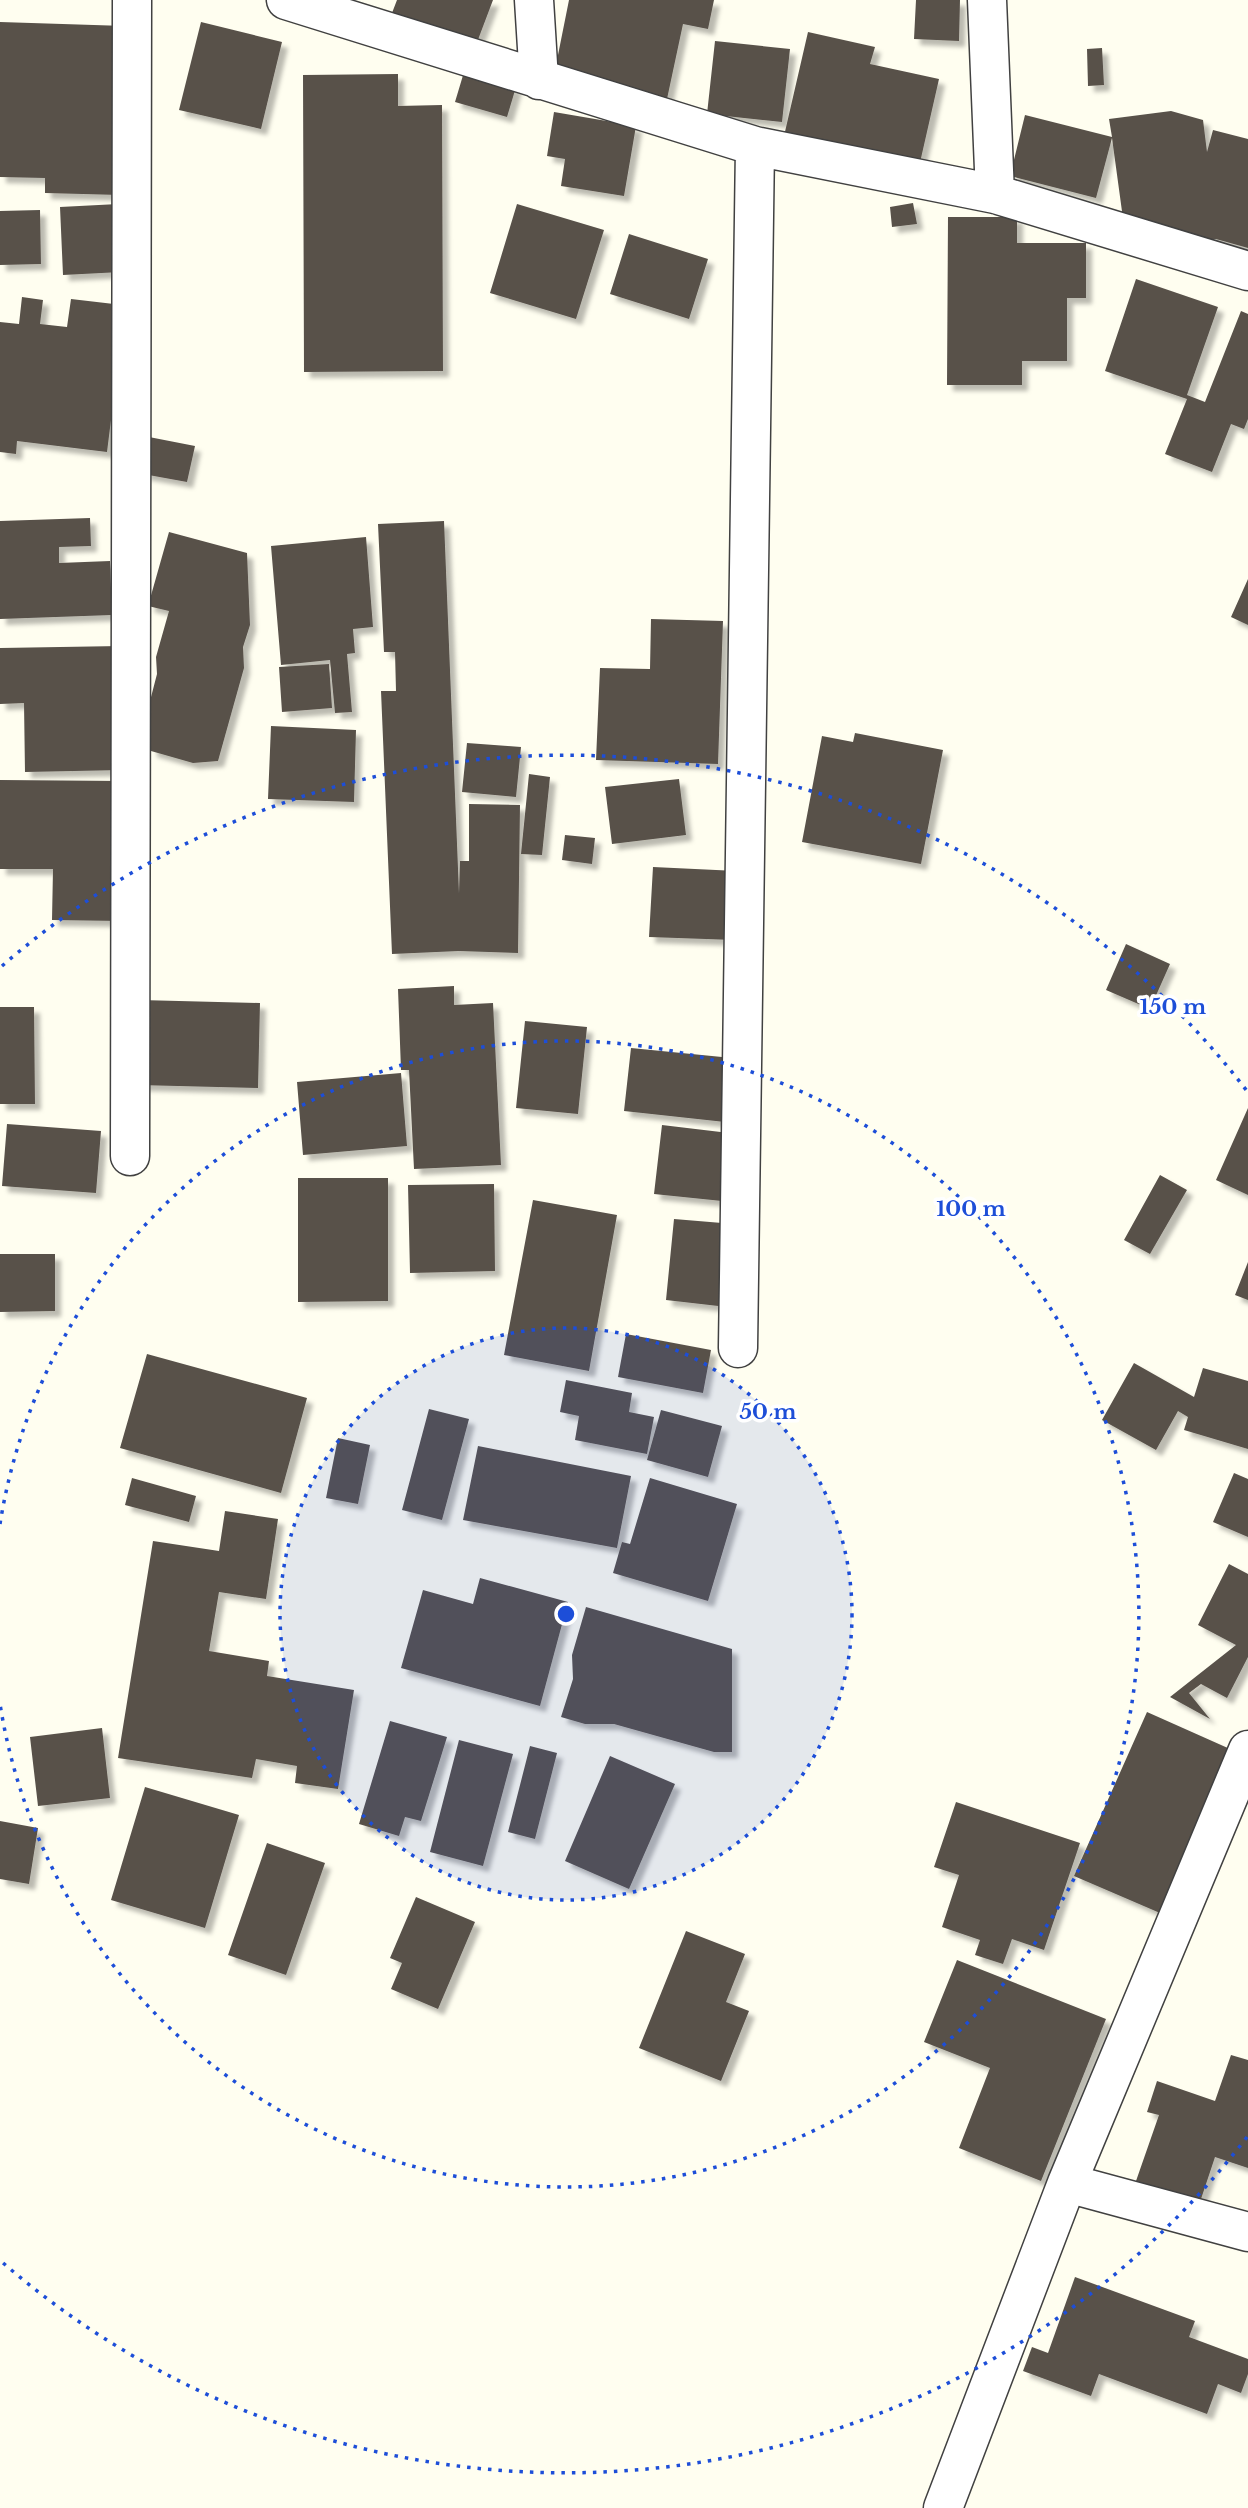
<svg xmlns="http://www.w3.org/2000/svg" width="1248" height="2508" viewBox="0 0 1248 2508" font-family="'Libre Baskerville',serif">
  <style>
    .building { fill: #58514a; filter: url(#shadow) }
    .lines { fill: none; stroke-linecap: round; stroke-linejoin: round }
    .street-casing { stroke: #414141; stroke-width: 41 }
    .street { stroke: #fff; stroke-width: 38 }
    .ring { fill: none; stroke: #1d4ed8; stroke-width: 3.5; stroke-dasharray: 3.5 7 }
    .centre { fill: #1d4ed8; stroke: #fff; stroke-width: 3.5 }
    .ring-label { font-size: 21px; text-anchor: middle; font-weight: bold; fill: #1d4ed8; stroke: #fff; stroke-width: 7; stroke-linejoin: round; paint-order: stroke }
  </style>
  <defs>
    <filter id="shadow"><feDropShadow dx="6" dy="6" stdDeviation="2" flood-color="#0004"/></filter>
  </defs>
  <rect width="100%" height="100%" fill="#fffef0"/>
  <path class="building" d="M397,0H493L476,45L392,13Z
    M569,0H714L708,29L683,24L667,99L554,75Z
    M916,0H960L959,41L914,39Z
    M0,22L125,26L120,195L45,193V178L0,177Z
    M201,22L282,42L261,129L179,110Z
    M808,32L875,47L870,64L939,79L919,167L784,136Z
    M715,41L790,49L782,122L707,114Z
    M1102,48L1104,85L1088,86L1087,49Z
    M464,72L516,87L507,117L455,102Z
    M398,74V106L442,105L443,371L304,372L303,75Z
    M1171,111L1203,120L1207,152L1213,130L1248,139V248L1216,239L1187,243L1124,226L1112,138L1096,198L1010,176L1025,115L1112,137L1109,119Z
    M554,112L636,126L624,196L561,186L565,159L547,156Z
    M913,203L917,224L892,227L890,207Z
    M118,204L121,272L63,275L60,207Z
    M517,204L604,230L576,319L490,293Z
    M40,210L41,264L0,265V211Z
    M948,217H1017V243H1086V298H1067V361H1022V385H947Z
    M629,234L708,259L689,319L610,294Z
    M1136,279L1218,307L1187,395L1205,402L1241,311L1248,314V419L1244,429L1231,424L1212,472L1165,454L1187,399L1105,371Z
    M22,297L43,300L40,324L67,327L71,299L131,306L118,364L107,452L17,441L16,454L0,452V322L19,324Z
    M149,437L195,446L187,482L143,474Z
    M90,518L91,546L59,547V563L110,561L112,615L0,619V521Z
    M444,521L459,893L460,861H469V804L520,805L518,953L459,951L392,954L381,691H396L395,652H384L378,524Z
    M169,532L247,553L250,625L243,647L244,668L218,761L193,763L151,751L150,701L157,674L156,657L169,611L148,606Z
    M366,537L373,627L353,629L355,653L347,654L352,712L335,713L330,660L281,665L271,546Z
    M1248,579V625L1231,617Z
    M651,619L723,621L718,764L596,760L600,668L650,669Z
    M121,646L123,770L25,772L24,703L0,704V648Z
    M329,664L332,708L282,712L279,667Z
    M271,726L356,730L354,802L268,799Z
    M855,733L943,750L921,864L802,842L822,736L853,742Z
    M467,743L521,747L516,797L462,792Z
    M529,774L550,777L542,855L521,854Z
    M679,779L686,835L612,844L605,787Z
    M0,780L123,781L121,921L52,920L53,869H0Z
    M565,835L595,838L592,864L562,860Z
    M653,867L737,871L734,940L649,937Z
    M1126,944L1170,964L1150,1009L1106,990Z
    M454,986V1005L493,1003L501,1165L414,1169L409,1070H401L398,989Z
    M140,1000L260,1003L258,1088L138,1085Z
    M0,1007H34L35,1104H0Z
    M525,1021L587,1027L578,1114L516,1108Z
    M631,1048L732,1058L725,1122L624,1111Z
    M401,1073L407,1146L303,1155L297,1082Z
    M1248,1108V1195L1216,1180Z
    M7,1124L101,1131L96,1193L2,1186Z
    M662,1125L729,1133L722,1201L654,1194Z
    M1160,1175L1187,1190L1150,1254L1124,1240Z
    M298,1178H388V1301L298,1302Z
    M494,1184L495,1271L410,1273L408,1185Z
    M533,1200L617,1215L589,1371L504,1355Z
    M674,1219L734,1224L727,1307L666,1300Z
    M0,1254H55V1311L0,1312Z
    M1248,1262V1300L1235,1295Z
    M626,1334L711,1350L703,1393L618,1377Z
    M147,1354L307,1398L281,1493L120,1448Z
    M1134,1363L1194,1397L1203,1368L1248,1381V1449L1184,1430L1188,1417L1178,1411L1156,1450L1102,1420Z
    M566,1380L632,1393L629,1412L654,1417L647,1454L575,1440L579,1416L560,1412Z
    M429,1409L469,1419L442,1520L402,1510Z
    M661,1410L722,1426L708,1477L647,1460Z
    M338,1438L370,1445L358,1504L326,1498Z
    M478,1446L631,1476L617,1548L463,1520Z
    M1234,1473L1248,1479V1537L1213,1522Z
    M132,1478L196,1496L189,1522L125,1505Z
    M650,1478L737,1504L708,1601L613,1573L622,1542L630,1544Z
    M225,1511L278,1519L266,1599L219,1592L209,1651L269,1661L267,1676L354,1690L338,1789L295,1783L297,1766L256,1759L252,1778L118,1758L153,1541L219,1551Z
    M1229,1564L1248,1574V1657L1227,1698L1201,1684L1189,1693L1210,1719L1170,1697L1236,1645L1198,1625Z
    M480,1578L568,1602L540,1706L401,1668L423,1590L473,1604Z
    M586,1607L732,1649V1752H714L614,1724H585L561,1717L573,1679L572,1655Z
    M1147,1712L1239,1753L1167,1916L1074,1876Z
    M390,1721L447,1737L421,1821L405,1817L399,1836L359,1824Z
    M102,1728L110,1798L38,1806L30,1737Z
    M459,1740L513,1754L483,1866L430,1852Z
    M530,1746L557,1753L535,1839L508,1832Z
    M610,1756L675,1784L629,1889L565,1861Z
    M145,1787L239,1815L205,1928L111,1900Z
    M956,1802L1080,1843L1044,1950L1012,1939L1003,1964L975,1955L980,1940L942,1927L959,1875L934,1867Z
    M0,1821L38,1828L29,1884L0,1879Z
    M267,1843L325,1863L286,1975L228,1955Z
    M416,1897L475,1922L438,2009L391,1989L402,1963L390,1958Z
    M686,1931L745,1954L726,2002L749,2011L721,2081L639,2048Z
    M957,1960L1106,2019L1041,2181L959,2148L990,2068L924,2042Z
    M1231,2055L1248,2060V2168L1215,2157L1200,2202L1136,2181L1159,2115L1147,2112L1157,2081L1215,2101Z
    M1075,2277L1195,2321L1189,2337L1248,2359V2374L1241,2393L1218,2384L1207,2414L1099,2374L1091,2396L1023,2371L1032,2347L1048,2353Z"/>
  <g class="lines">
    <g class="street-casing">
      <path id="street" d="M286,0L755,146L995,194L1248,271
        M534,0L539,80
        M987,0L995,194
        M130,1156L132,0
        M738,1348L755,146
        M1067,2183L1248,2232
        M943,2508L1067,2183L1248,1750"/>
    </g>
    <use href="#street" class="street"/>
  </g>
  <circle cx="566" cy="1614" r="286" fill="#1d4ed8" fill-opacity=".12"/>
  <g class="ring">
    <circle cx="566" cy="1614" r="286"/>
    <path d="M0 1524A573 573 0 1 1 0 1704"/>
    <path d="M1247 2137A859 859 0 0 1 2 2262M2 966A859 859 0 0 1 1247 1091"/>
  </g>
  <circle cx="566" cy="1614" r="10" class="centre"/>
  <g class="ring-label">
    <text x="1173" y="1014">150 m</text>
    <text x="971" y="1216">100 m</text>
    <text x="768" y="1419">50 m</text>
  </g>
</svg>
